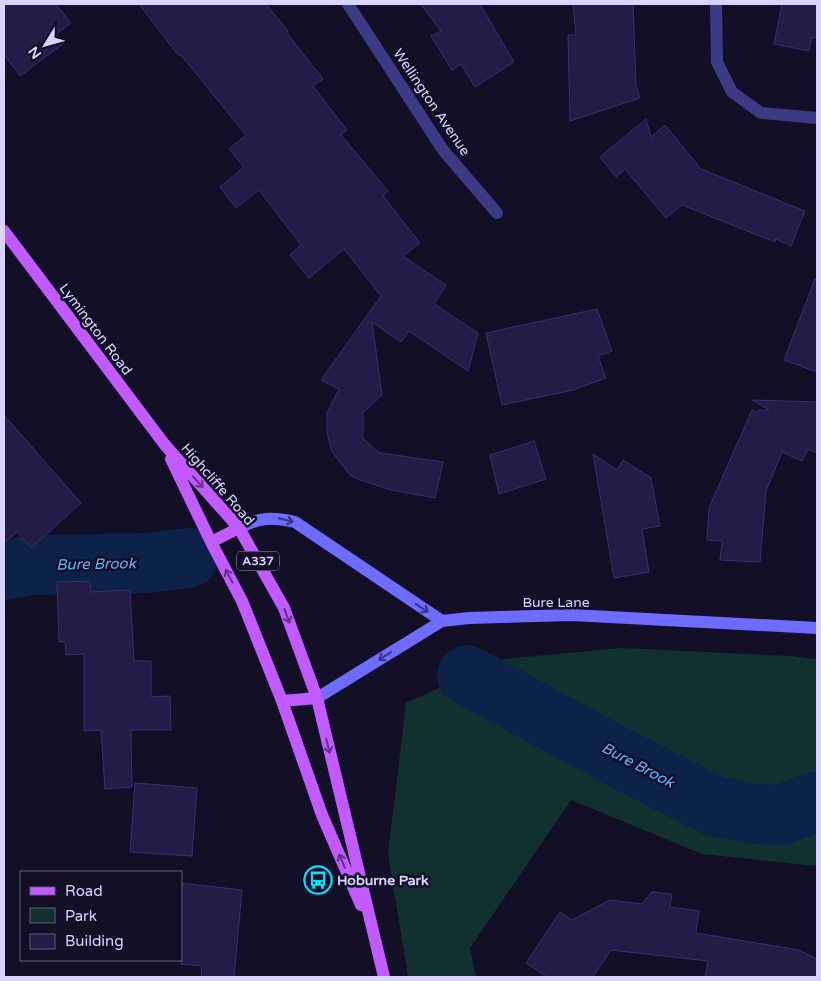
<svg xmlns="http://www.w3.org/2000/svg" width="821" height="981" viewBox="0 0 821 981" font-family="'Varela Round',sans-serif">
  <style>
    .green { fill: #12302f }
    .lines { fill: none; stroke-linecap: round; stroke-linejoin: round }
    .river { stroke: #0c2248; stroke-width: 60 }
    .building { fill: #241b47; stroke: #3b2d73 }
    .street { stroke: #3d3a85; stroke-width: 12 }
    .secondary { stroke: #6f6bff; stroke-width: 12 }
    .primary { stroke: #c25bff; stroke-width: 12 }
    .oneway { stroke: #623188 }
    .oneway2 { stroke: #38347d }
    .labels { text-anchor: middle; stroke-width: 5; stroke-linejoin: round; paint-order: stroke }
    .shield { fill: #130f26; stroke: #9e99be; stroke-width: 1 }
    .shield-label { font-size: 12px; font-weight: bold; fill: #d9d4ff }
    .street-label { font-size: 14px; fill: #d9d4ff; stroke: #130f26 }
    .poi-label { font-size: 14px; font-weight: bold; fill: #d9d4ff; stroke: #130f26; text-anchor: start }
    .water-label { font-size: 15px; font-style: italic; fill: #62b6ff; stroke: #130f26 }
  </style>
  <rect width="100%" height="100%" fill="#130f26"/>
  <path class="green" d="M621,648L790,656L817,659V866L702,854L571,800L470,948L476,977H408L388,854L406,703L504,659Z"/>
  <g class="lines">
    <path class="river" d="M4,570L32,565L145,563L188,558
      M467,675L614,755L714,806L754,814L782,815L813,802H817"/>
  </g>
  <path class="building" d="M4,4H56L71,23L56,34L64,43L20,76L4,55Z
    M139,4H266L288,31L286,32L323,79L313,86L347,130L341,135L388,191L383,196L420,243L403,256L446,285L434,304L478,333L468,371L409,331L401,342L372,322L382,395L363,413V438L373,448L381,453L443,462L435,498L391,490L360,480L350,475L332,452L327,433V413L339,389L321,380L381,296L344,249L309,278L290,255L301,245L259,190L236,208L220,187L244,167L229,149L246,135L181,55H178Z
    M421,4H480L514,62L475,87L461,64L452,70L431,36L441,31Z
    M573,4H633L636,85L640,98L570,121L568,35H576Z
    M782,4H817V38L812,37L809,51L774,44Z
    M646,119L651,137L665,125L701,169L805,211L791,246L776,239L775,242L682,205L666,218L625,169L616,177L600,157Z
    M815,279H817V372L784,360Z
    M597,309L612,351L598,356L606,378L573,390L502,405L486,333Z
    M752,400L817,402V453L808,449L802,461L782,452L766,491L760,562L720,560L722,541L707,540L709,508L752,410L758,413L759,410H769Z
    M4,415L81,503L31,548L17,532L4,543Z
    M534,441L546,479L499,494L490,455Z
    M593,454L617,470L623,460L651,478L660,526L642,529L649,572L614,578Z
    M90,581L91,592L130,590L134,661H151V697L170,696L171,730H131L132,787L105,789L101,730L84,731V654L66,655L65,642H59L57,582Z
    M135,783L197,788L192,856L130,852Z
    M181,883L242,890L234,977H201L202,966L181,964Z
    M652,892L672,894L670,907L699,911L696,933L799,950L817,959V977H705L708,961L611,950L593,977H547L526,963L560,912L572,920L610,900L642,904Z"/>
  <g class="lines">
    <path class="street" d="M348,4L443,150L497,213
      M716,4L717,62L732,92L761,113L817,118"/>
    <path class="secondary" d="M239,528C260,517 272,517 295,522L442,621
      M317,698L442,621L469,618L572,615L817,628"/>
    <path class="primary" d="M4,231L165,445L239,528L284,608L317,698L384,977
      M171,459L211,542L242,601L282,701L322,815L361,905
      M211,542L239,528
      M282,701L317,698"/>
  </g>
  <defs><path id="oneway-shaft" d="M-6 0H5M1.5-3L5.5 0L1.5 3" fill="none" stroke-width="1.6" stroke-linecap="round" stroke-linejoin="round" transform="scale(1.25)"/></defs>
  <g class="oneway">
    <use href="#oneway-shaft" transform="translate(198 482) rotate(48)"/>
    <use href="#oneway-shaft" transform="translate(229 576) rotate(-118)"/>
    <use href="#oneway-shaft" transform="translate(287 616) rotate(70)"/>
    <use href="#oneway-shaft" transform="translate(328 746) rotate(76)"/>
    <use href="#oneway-shaft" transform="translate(342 861) rotate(-113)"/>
  </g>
  <g class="oneway2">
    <use href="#oneway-shaft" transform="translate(286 520) rotate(13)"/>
    <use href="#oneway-shaft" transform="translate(422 608) rotate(34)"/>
    <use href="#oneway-shaft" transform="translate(385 656) rotate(148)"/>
  </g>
  <defs>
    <g id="bus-ring" transform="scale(1.4375)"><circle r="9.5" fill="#130f26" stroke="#00e5ff" stroke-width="1.5"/><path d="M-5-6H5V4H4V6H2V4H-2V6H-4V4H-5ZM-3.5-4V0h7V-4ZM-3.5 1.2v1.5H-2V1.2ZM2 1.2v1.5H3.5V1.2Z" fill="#00e5ff"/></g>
  </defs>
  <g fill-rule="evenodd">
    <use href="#bus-ring" x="318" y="880"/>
  </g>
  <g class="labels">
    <rect class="shield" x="237" y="551.5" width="42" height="19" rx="4"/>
    <g class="shield-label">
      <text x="258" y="565">A337</text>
    </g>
    <g class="street-label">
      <text transform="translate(432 102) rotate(56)" y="5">Wellington Avenue</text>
      <text transform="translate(96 329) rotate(53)" y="5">Lymington Road</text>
      <text transform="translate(218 484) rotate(49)" y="5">Highcliffe Road</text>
      <text x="556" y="607">Bure Lane</text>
    </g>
    <g class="poi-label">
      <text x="337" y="885">Hoburne Park</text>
    </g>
    <g class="water-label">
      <text transform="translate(96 564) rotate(-1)" y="5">Bure Brook</text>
      <text transform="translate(638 765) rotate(28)" y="5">Bure Brook</text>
    </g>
  </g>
  <rect width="821" height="981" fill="none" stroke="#d9d4ff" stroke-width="10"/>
  <rect x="20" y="871" width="162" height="90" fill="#130f26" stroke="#625e7d"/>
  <rect x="30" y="887" width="25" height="8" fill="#c25bff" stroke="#625e7d"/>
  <text x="65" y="896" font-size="15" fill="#d9d4ff">Road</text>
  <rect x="30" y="908" width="25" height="15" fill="#12302f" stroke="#625e7d"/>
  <text x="65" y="921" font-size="15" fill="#d9d4ff">Park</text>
  <rect x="30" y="934" width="25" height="15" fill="#241b47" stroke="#625e7d"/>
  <text x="65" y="946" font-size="15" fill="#d9d4ff">Building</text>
  <g transform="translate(45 45) rotate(233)" stroke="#130f26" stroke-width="4" paint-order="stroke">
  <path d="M0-4L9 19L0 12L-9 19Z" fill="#d9d4ff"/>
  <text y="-8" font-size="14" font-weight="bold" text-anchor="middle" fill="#d9d4ff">N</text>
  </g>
</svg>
